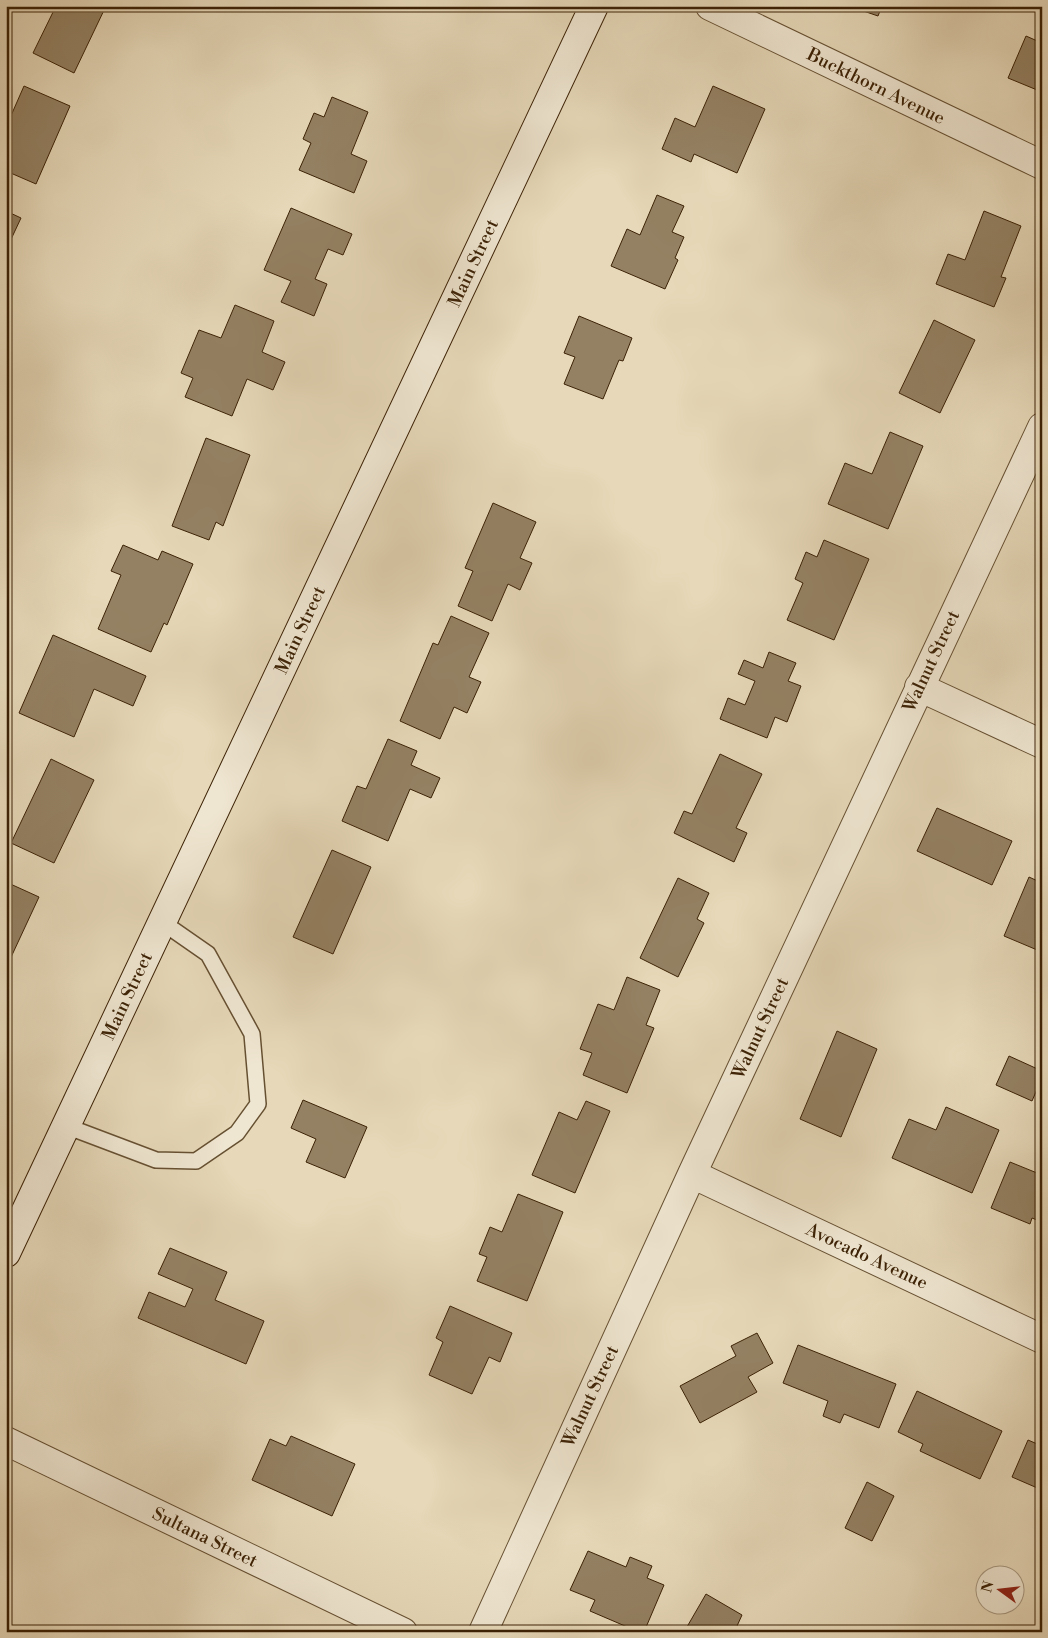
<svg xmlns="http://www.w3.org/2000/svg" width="1048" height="1638" viewBox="0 0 1048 1638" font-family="'Libre Bodoni',serif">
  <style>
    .building { fill: #948163; stroke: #3c2206 }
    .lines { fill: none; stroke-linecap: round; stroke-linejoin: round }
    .service-casing { stroke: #665032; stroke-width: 18 }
    .minor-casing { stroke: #665032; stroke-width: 30 }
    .tertiary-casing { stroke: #665032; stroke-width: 30 }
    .secondary-casing { stroke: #3c2206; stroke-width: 30 }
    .service { stroke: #efe6d1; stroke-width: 15 }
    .minor { stroke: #efe6d1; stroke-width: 28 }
    .tertiary { stroke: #efe6d1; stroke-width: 28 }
    .secondary { stroke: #efe6d1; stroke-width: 28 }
    .labels { text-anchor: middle; stroke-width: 4.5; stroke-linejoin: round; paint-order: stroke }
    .street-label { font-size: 18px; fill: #3c2206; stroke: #efe6d1 }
  </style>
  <rect width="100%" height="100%" fill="#e6d8b8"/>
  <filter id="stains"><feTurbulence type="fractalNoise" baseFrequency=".004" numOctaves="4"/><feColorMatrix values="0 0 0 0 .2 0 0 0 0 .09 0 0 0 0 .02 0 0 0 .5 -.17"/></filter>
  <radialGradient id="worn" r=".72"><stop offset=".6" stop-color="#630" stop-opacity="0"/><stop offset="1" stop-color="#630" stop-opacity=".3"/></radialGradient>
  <path class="building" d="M56,6H106L74,73L33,53Z
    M849,6H882L878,16Z
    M1026,36L1042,43V92L1008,78Z
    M24,86L70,106L36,184L6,171L8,138L6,127Z
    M713,86L765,109L737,173L694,154L691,162L662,149L675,118L695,127Z
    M332,97L368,112L351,154L367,161L354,193L299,170L311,143L303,139L314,113L324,117Z
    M657,195L684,206L672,232L684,237L675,258L678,260L665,289L611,266L627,229L640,235Z
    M291,208L352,234L343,255L328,249L315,279L327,284L314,316L281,302L291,281L264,270Z
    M6,211L21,218L6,250Z
    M984,211L1021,226L1001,277L1006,278L994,307L936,284L948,254L965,260Z
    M235,305L274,321L262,352L285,362L273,390L247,379L232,416L185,397L193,378L181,373L199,330L221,338Z
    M579,316L632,338L623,361L619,360L603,399L564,384L575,357L564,353Z
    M934,320L975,340L940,413L899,393Z
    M890,432L923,446L888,529L828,504L845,463L872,474Z
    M206,438L250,455L223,526L216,522L209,540L172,526Z
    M493,503L536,522L520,558L532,563L520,590L508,584L492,621L458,606L473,571L465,568Z
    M824,540L869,559L834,640L787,620L803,583L795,579L806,552L817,557Z
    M123,545L158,560L162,551L193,564L167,625L164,623L151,652L98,629L121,575L111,571Z
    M451,616L489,633L469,677L481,682L467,713L454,707L440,739L400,721L433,643L438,645Z
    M53,635L146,676L133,706L94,689L74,737L19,713Z
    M769,652L796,663L788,681L801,686L787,722L775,717L767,738L720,719L728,698L745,705L755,681L738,674L744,660L763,668Z
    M388,739L417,751L411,765L440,778L431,798L410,789L388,841L342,821L357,786L366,789Z
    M720,754L762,774L736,828L747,833L734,862L674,833L684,811L692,814Z
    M51,759L94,780L54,863L11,843Z
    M937,808L1012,841L992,885L917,851Z
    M332,850L371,867L333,954L293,937Z
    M1029,877L1042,883V952L1004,936Z
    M678,878L709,893L697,919L704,923L678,977L640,958Z
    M6,882L39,897L6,968Z
    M627,977L660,990L646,1025L654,1028L627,1093L583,1075L592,1053L580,1049L598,1004L614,1010Z
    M837,1031L877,1049L841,1137L800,1119Z
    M1009,1056L1042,1071V1078L1032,1101L996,1085Z
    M303,1100L367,1127L345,1178L306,1162L316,1139L291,1128Z
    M586,1101L610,1111L575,1193L532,1175L559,1112L577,1120Z
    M946,1107L999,1130L972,1193L892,1158L909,1119L936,1130Z
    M1010,1162L1042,1175V1222L1032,1218L1030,1224L991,1208Z
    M518,1194L563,1212L527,1301L477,1281L487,1257L479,1254L490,1227L502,1232Z
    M170,1248L227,1272L215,1300L264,1321L246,1364L138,1318L149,1292L185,1307L193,1289L158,1274Z
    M450,1306L512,1333L500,1362L489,1357L472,1394L429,1375L443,1342L436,1338Z
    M757,1333L773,1363L748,1377L757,1392L700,1423L680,1386L736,1356L731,1346Z
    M798,1345L896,1384L879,1428L844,1414L840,1423L823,1416L828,1401L783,1383Z
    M917,1391L1002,1431L980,1479L920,1451L923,1444L898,1432Z
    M291,1436L355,1464L332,1516L252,1480L270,1439L286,1446Z
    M1028,1440L1042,1446V1490L1012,1477Z
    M867,1482L894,1496L872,1541L845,1528Z
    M588,1551L626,1567L630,1557L652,1566L647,1578L664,1585L644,1632H639L590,1611L595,1600L570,1590Z
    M706,1594L742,1615L737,1626L748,1632H684Z"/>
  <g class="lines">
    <g class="service-casing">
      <path id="service" d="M66,1126L156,1160L196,1161L237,1133L258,1104L252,1034L208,954L162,922"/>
    </g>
    <g class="minor-casing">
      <path id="minor" d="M710,6L1042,165
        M919,687L1042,744
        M692,1174L1042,1339
        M483,1632L692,1174L1042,427"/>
    </g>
    <g class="tertiary-casing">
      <path id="tertiary" d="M6,1441L403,1632"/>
    </g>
    <g class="secondary-casing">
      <path id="secondary" d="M6,1253L594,6"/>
    </g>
    <use href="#service" class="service"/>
    <use href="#minor" class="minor"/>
    <use href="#tertiary" class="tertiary"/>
    <use href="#secondary" class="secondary"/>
  </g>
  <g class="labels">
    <g class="street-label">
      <text transform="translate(876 86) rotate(26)" y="6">Buckthorn Avenue</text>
      <text transform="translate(473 263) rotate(-65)" y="6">Main Street</text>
      <text transform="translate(300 630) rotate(-65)" y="6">Main Street</text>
      <text transform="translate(931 661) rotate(-65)" y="6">Walnut Street</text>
      <text transform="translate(127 996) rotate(-65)" y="6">Main Street</text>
      <text transform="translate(760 1028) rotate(-65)" y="6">Walnut Street</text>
      <text transform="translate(867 1256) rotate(25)" y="6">Avocado Avenue</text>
      <text transform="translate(590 1396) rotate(-65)" y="6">Walnut Street</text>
      <text transform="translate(205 1537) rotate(26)" y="6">Sultana Street</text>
    </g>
  </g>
  <rect width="1048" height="1638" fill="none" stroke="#e6d8b8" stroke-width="25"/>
  <rect x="8" y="8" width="1033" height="1623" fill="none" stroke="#3c2206" stroke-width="2.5"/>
  <rect x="12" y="12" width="1023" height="1613" fill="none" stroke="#3c2206"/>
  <g transform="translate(1000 1590) rotate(285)"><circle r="24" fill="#efe6d1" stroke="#a79880"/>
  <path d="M0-4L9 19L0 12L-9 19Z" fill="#8f2418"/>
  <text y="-8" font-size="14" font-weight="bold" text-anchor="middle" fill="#3c2206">N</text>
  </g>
  <rect width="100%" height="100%" filter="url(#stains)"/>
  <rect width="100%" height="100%" fill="url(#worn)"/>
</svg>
